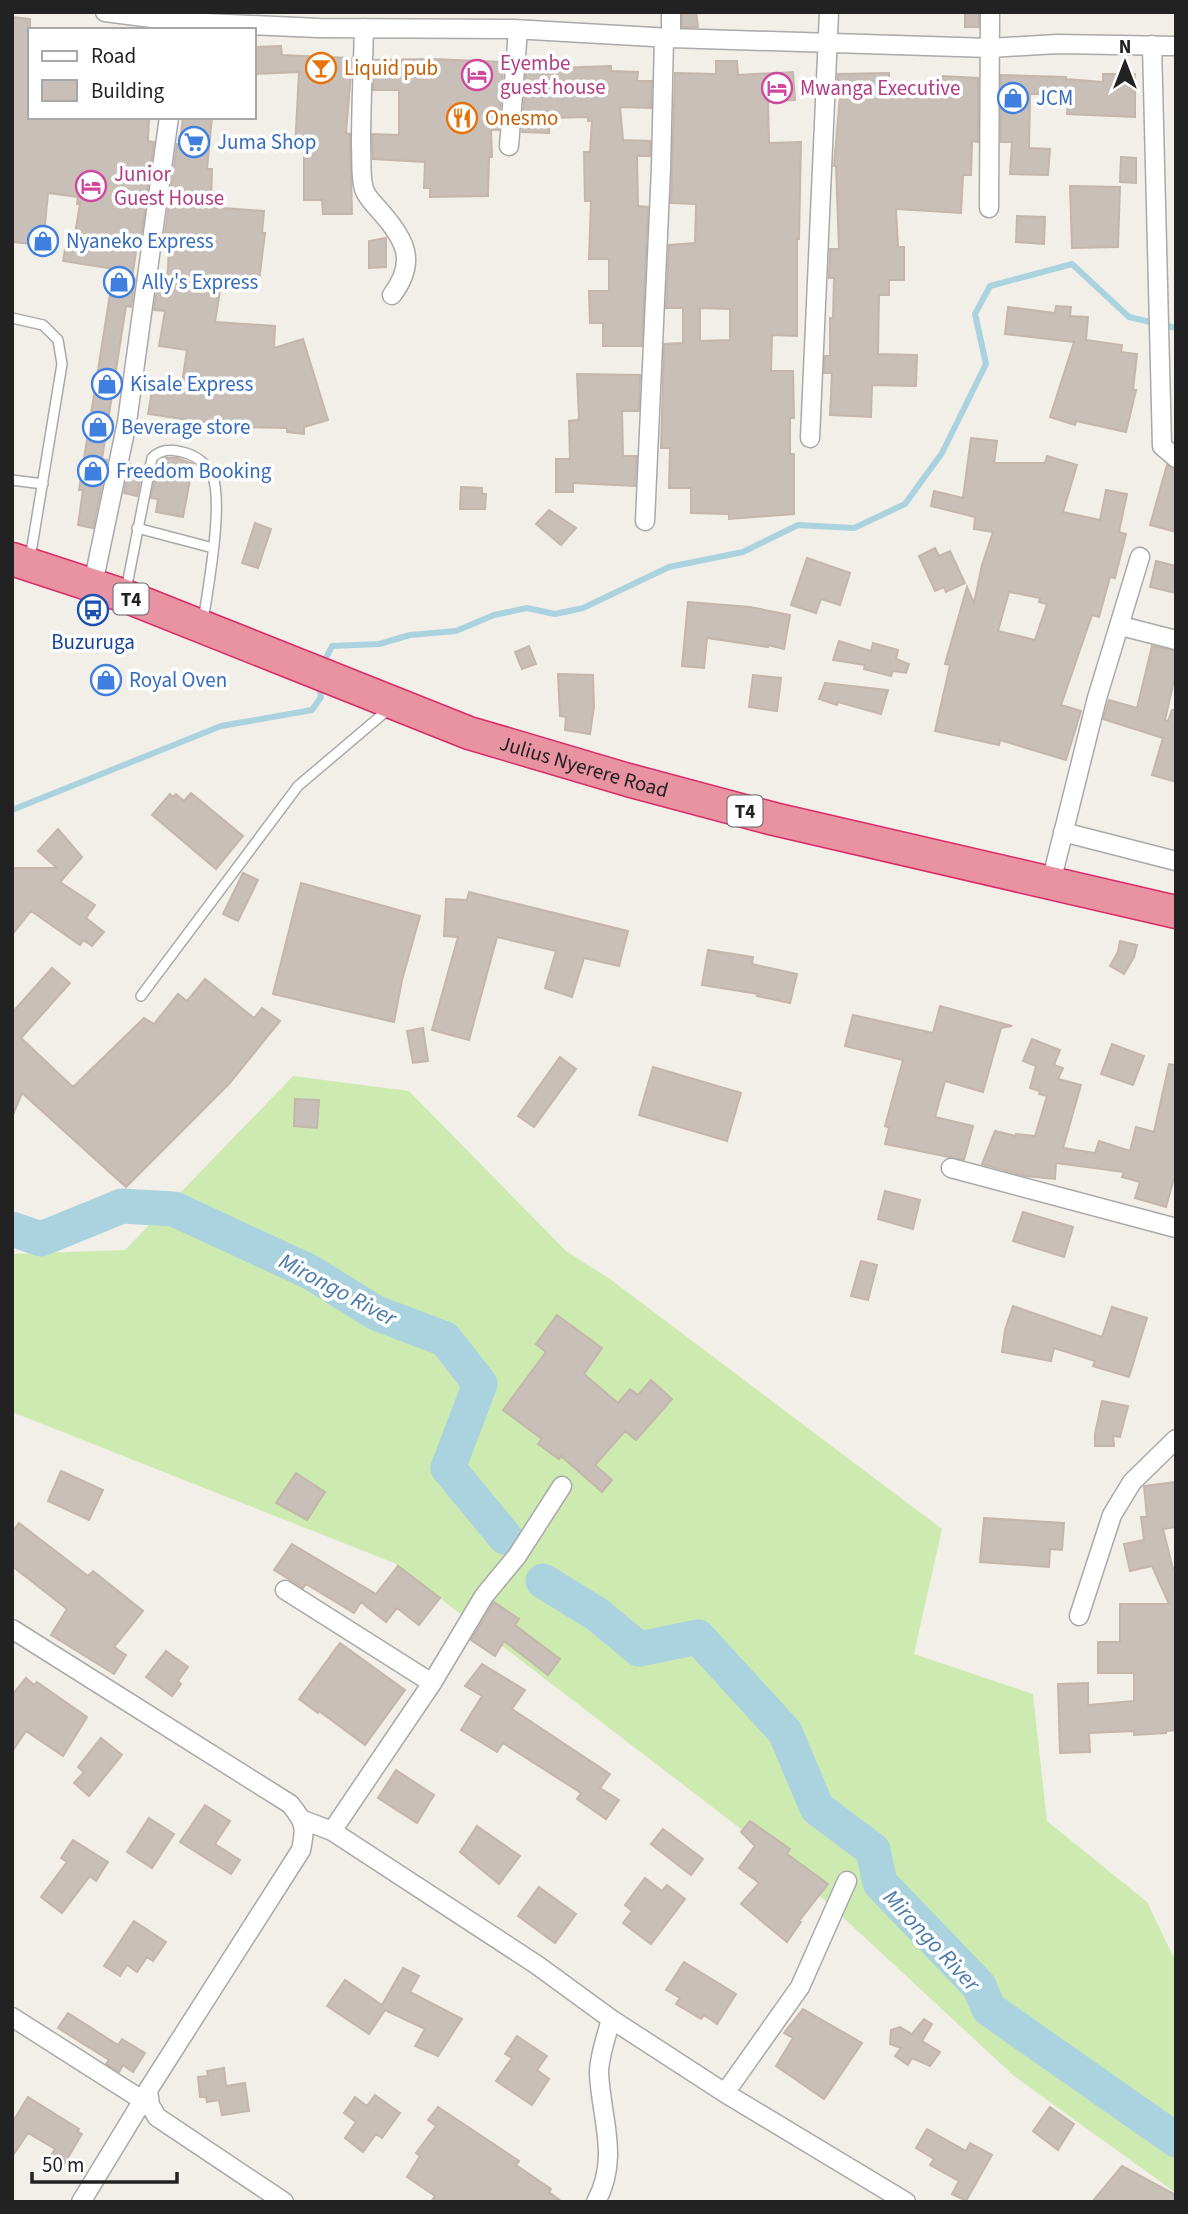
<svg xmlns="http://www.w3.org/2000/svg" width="1188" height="2214" viewBox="0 0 1188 2214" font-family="'Source Sans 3',sans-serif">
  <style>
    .grass { fill: #cdebb0 }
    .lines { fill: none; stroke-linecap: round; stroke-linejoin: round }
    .stream { stroke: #aad3df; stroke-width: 6 }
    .river { stroke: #aad3df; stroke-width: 35 }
    .building { fill: #c7bfb8; stroke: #c4b6ab; stroke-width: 2; fill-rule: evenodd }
    .lane-casing { stroke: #a9a9a9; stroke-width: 12 }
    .street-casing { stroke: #a9a9a9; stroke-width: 21 }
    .highway-casing { stroke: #dc2a67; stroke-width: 35 }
    .lane { stroke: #fff; stroke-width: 9 }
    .street { stroke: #fff; stroke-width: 18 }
    .highway { stroke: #e892a2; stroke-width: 32 }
    .labels { text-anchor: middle; stroke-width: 7; stroke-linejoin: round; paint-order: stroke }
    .shield { fill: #fff; stroke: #646464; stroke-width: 2 }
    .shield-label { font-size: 19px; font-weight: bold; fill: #222 }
    .hotel-label { font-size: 21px; fill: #b23c85; stroke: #fff; text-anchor: start }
    .food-label { font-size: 21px; fill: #c56008; stroke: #fff; text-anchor: start }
    .shop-label { font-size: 21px; fill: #366cbe; stroke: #fff; text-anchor: start }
    .transit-label { font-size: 21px; fill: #164399; stroke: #fff }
    .street-label { font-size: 21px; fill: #222; stroke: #fff }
    .water-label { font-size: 23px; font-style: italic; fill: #4a7aab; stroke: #fff }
  </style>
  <rect width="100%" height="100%" fill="#f2efe9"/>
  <path class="grass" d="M293,1076L409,1091L566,1251L610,1279L942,1529L914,1654L1033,1694L1047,1821L1147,1902L1176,1962V2193L1014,2076L780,1859L394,1563L12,1412V1254L125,1250Z"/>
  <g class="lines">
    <path class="stream" d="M322,666L332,646L379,644L410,635L456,631L494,615L527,608L555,614L583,608L669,567L743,552L798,525L854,528L905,504L942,453L986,364L975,314L990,286L1072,264L1129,317L1176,328
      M12,810L221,726L312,710L321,697L318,682"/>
    <path class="river" d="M12,1229L41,1239L122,1206L174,1209L310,1272L376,1313L445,1339L480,1384L448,1468L505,1537
      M543,1581L598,1615L639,1649L698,1637L785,1732L817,1808L873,1850L880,1883L979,1986L989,2009L1176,2140"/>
  </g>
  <path class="building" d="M682,12H696L698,27H682Z
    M965,12H979V27H965Z
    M12,17L30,19V117H149L148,141L154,142L142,231L139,245H137L132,278L135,279L131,307L126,306L102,459L107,460L93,528L78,525L83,490H79L114,269L63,261L67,238L74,239L80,204H77L78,197L48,193L43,245L12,242Z
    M281,46L282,55L350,58L352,61L346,133L350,134L352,214H323L322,200H304V148H295L299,72L254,74V47Z
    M432,59L502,62L501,71H503L499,130H491L492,157H489L488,196L430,197V188H424L425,162L373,159L372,134L399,135V90H373L374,60Z
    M716,61H737L738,75L793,72L795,100L768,101L769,143L801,142L799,239H797V336L772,335L771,371H793L794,418H790V454H794V514L729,519V514L691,513V488H669L670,448H661L664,344L683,343V308H666L669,245L695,243L696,204L671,203L675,73L716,74ZM700,308L730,309V340L700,341Z
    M611,66V71L638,72L637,81H652L651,108L620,107L623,140L650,141V156H637L638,206L648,207L642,346H603V323H590L589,291H609V259H589L591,201H585L584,152H590L592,121H588V117L550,118L549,133L522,132L526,73L555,74V68Z
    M889,73V83H902V96L942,94L943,76L978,78V142L972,141L971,175H963L961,213L896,209L898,247H904V280H889V295H879L878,354L917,355L916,386L872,385L871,417L830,415L832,373H824L825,356H830V318H833L834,278H829L830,249H839L836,166H834L840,96H837L838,74Z
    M1103,74H1135V117L1067,114L1069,94H1030L1029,148L1050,149L1048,175L1010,174L1012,142H1001V75L1066,77V79L1103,82Z
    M183,117H212L207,169H212L211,205L223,206V208L264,211L262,233H265L258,289L221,285L215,322L275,326L274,348L303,339L328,420L304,427V434L287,432V428L237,427L148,414L154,379L182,383L187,350L159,346L165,311L154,310L158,282L167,284L170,233H165L177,144H180Z
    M1121,157L1136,158V183L1120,182Z
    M1070,186L1120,187L1118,247L1072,248Z
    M1017,216L1045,217L1044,244L1016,242Z
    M386,238V267L369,268V241Z
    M1056,306L1071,307L1070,316L1088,317L1086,340L1122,345L1121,352L1137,354L1133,390H1136L1126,432L1076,421L1075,425L1050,417L1074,342L1005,334L1008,307L1055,313Z
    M577,374L640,375L639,411H622L623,456H637L635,486L573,483V492H556V459H570L569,421L578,420L579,417Z
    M971,438L997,441L994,463H1045L1047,456L1077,465L1063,512L1100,520L1106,490L1127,494L1119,532L1126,534L1115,578L1110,577L1099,617L1092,615L1061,705L1081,711L1066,760L1000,740L999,745L935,731L950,665L945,664L967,587L974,603L982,565L993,532L974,529L975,517L931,506L934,491L963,498ZM1009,592L1040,598L1039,602L1047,604L1035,640L998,631Z
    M166,458H177L193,464L183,517L156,512L158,499L151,498L157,469L163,470Z
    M130,464L143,467L137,496L124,493Z
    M1167,465L1176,469V532L1150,525Z
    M461,487L482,488V494H486L485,509H460Z
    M549,510L576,528L561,545L536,524Z
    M255,523L271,529L258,568L242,563Z
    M935,548L939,556L950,551L965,583L946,592L944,587L935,591L919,556Z
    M807,558L850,573L840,605L821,599L816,613L791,605Z
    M1156,561L1176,566V593L1150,587Z
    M688,602L750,607L790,615L784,649L768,645V647L707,638L704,668L682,666Z
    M839,641L871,651L873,643L898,650L896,659L909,664L906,673L893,671L891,676L864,669L865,665L833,660Z
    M529,646L536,664L522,669L515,652Z
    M1152,646L1176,651V672L1165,720L1168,721L1172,710H1176V782L1152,775L1163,738L1103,719L1109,700L1137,708Z
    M558,674L593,675L594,707L590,734L565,730L566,717L560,716Z
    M753,675L781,678L777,711L749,707Z
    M825,683L888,690L881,714L838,702L837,705L819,699Z
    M191,793L243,836L216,869L152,815L170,794L173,797L176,794L184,801Z
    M58,829L82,857L60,882L95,905L86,918L104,932L92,946L83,940L80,945L31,911L12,935V868H57L38,851Z
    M243,873L258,880L238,921L223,914Z
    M301,883L420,916L402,980L394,1022L273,994Z
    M469,892L628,931L619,966L584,958L572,997L545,988L556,951L497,937L469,1040L432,1030L458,937L444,936L446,899L467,900Z
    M1120,941L1137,945L1134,957L1124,974L1110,966L1118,952Z
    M708,950L753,957L752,964L797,974L790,1003L757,996L758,994L702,985Z
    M52,968L70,983L21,1038L73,1087L144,1018L154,1024L178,994L187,1001L205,979L254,1018L262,1008L280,1021L229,1084L126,1187L22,1093L12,1117V1013Z
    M940,1006L1012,1026L1001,1028L983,1092L945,1081L935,1117L973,1126L964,1160L885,1144L889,1128L885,1126L903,1060L845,1046L853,1015L933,1033Z
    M423,1028L428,1061L413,1063L407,1031Z
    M1032,1039L1060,1050L1054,1065L1063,1068L1058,1079L1081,1085L1063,1148L1095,1153L1099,1141L1130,1151L1136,1127L1154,1132L1169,1064L1176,1065V1171L1166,1207L1135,1198L1140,1182L1122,1177L1124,1172L1056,1163L1055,1179L1025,1176L982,1164L995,1131L1016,1136V1134L1035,1136L1047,1096L1039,1094L1040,1091L1030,1088L1036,1066L1023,1061Z
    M1112,1044L1144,1056L1133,1085L1101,1074Z
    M560,1057L576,1069L534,1127L518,1116Z
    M653,1067L741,1093L727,1141L639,1115Z
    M295,1099L319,1100L317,1128L294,1126Z
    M885,1191L920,1200L913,1229L878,1219Z
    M1023,1212L1073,1227L1064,1257L1013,1241Z
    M861,1261L877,1265L868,1300L851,1296Z
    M1013,1306L1102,1337L1112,1307L1147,1318L1129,1377L1093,1366L1095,1361L1054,1348L1051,1361L1002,1352L1005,1330Z
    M557,1315L602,1348L584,1374L618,1403L630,1389L638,1395L651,1380L672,1399L636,1440L625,1431L595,1465L612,1480L602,1492L561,1456L559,1459L538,1444L542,1439L503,1410L546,1352L536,1344Z
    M1102,1401L1128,1406L1120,1437L1113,1436L1114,1446H1095V1434Z
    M61,1471L103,1490L89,1520L48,1501Z
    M296,1473L325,1492L307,1520L276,1503Z
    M1176,1482V1527L1163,1529L1173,1569L1176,1568V1730L1166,1731V1733L1134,1735V1731L1089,1733L1090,1752L1060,1753L1058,1684L1088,1683V1705L1134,1701V1673H1098V1642H1120V1604H1169L1152,1566L1130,1571L1124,1544L1144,1540L1141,1517H1147L1144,1486Z
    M984,1518L1064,1523L1062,1550L1050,1549L1049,1567L980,1562Z
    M19,1523L88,1576L93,1571L143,1611L114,1647L126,1655L114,1674L51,1635L67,1609L12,1566V1532Z
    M292,1544L376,1594L398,1566L440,1598L419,1625L397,1608L386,1622L361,1602L354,1613L306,1584L303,1588L274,1570Z
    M494,1602L519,1619L515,1625L560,1659L548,1675L504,1641L495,1656L471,1640Z
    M340,1643L405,1690L365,1745L319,1711L318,1713L299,1699Z
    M166,1651L188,1667L178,1681L181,1684L172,1696L146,1677Z
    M482,1664L525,1690L512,1709L610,1774L600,1788L619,1800L606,1819L577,1799L581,1793L503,1743L497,1752L461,1730L482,1696L465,1686Z
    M26,1678L34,1685L37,1682L87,1717L63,1756L26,1731L12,1752V1695Z
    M101,1738L122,1755L89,1796L74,1783L84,1772L78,1767Z
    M396,1770L434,1795L417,1823L378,1798Z
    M205,1805L230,1821L215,1844L240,1860L231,1874L180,1842Z
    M149,1818L174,1834L152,1868L127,1852Z
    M750,1821L790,1849L787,1854L828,1884L799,1921L801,1922L787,1942L741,1904L759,1883L739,1868L755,1846L741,1832Z
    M477,1826L520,1856L499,1884L460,1852Z
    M663,1829L703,1859L691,1875L651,1844Z
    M73,1840L108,1862L96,1881L90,1876L62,1913L41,1897L67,1862L61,1858Z
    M645,1878L662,1891L667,1885L685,1899L651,1944L623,1923L632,1911L625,1905Z
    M539,1887L576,1914L555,1943L518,1916Z
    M134,1921L166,1942L153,1961L147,1957L137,1972L127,1965L120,1976L104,1966Z
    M684,1962L736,1994L717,2024L704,2015L701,2019L676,2004L680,1998L666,1990Z
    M403,1968L419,1976L410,1992L462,2019L438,2056L415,2046L425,2029L385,2010L369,2034L327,2006L345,1980L382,2005Z
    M803,2009L862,2043L824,2099L776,2066L793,2038L784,2033Z
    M68,2013L118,2045L122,2039L145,2053L133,2072L123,2065L119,2072L106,2064L109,2060L58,2028Z
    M924,2019L932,2024L922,2041L940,2052L930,2066L912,2058L908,2065L895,2056L901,2048L890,2044L891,2030L900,2027L912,2034Z
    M517,2036L547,2056L537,2070L549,2079L532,2105L496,2081L512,2058L505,2054Z
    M224,2068L226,2086L245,2083L249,2111L222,2115L219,2100L207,2102L206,2097H200L198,2077L208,2076L207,2071Z
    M375,2095L400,2113L382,2138L376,2134L363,2152L345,2138L356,2122L344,2113L355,2097L367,2106Z
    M28,2097L79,2129L78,2132L82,2134L63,2166L49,2158L55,2149L28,2133L12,2157V2123Z
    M438,2107L519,2161L516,2165L551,2189L549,2192L562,2202H431L435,2196L407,2177L420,2156L416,2153L436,2126L428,2120Z
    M1050,2107L1074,2124L1058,2150L1033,2131Z
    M927,2129L966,2151L970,2143L992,2155L966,2201L952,2194L959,2181L930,2165L934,2159L916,2148Z
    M1122,2166L1176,2195V2202H1092Z"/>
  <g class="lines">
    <g class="lane-casing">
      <path id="lane" d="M12,318L43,325L58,340L62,364L30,559
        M12,480L43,484
        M137,528L213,548
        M126,590L152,458C161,449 171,449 182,452C195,455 206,463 212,475C224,501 208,589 203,621
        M141,996L298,786L390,708"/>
    </g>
    <g class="street-casing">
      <path id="street" d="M105,12L183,22L319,28L513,29L671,38L990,48L1057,44L1176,46
        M364,28C363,67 361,107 361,146C362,160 360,176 364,189C367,198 374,204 380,211C406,240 417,262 392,295
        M671,38V12
        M1152,45L1162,446L1176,458
        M509,146L518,30
        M989,208L990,12
        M810,438L829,12
        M645,521L661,168L664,38
        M93,584L127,422L169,117
        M1121,626L1176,640
        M1063,832L1176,861
        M1051,882L1097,698L1140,557
        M951,1168L1176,1228
        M285,1590L432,1683
        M1079,1616L1112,1515L1132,1482L1176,1439
        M12,1629L290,1804C305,1822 306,1827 301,1850L148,2090L150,2105L157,2117L284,2202
        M303,1820L332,1831L537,1965L611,2019L725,2093L906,2202
        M332,1831L432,1683L484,1596L517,1556L562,1486
        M12,2017L150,2105
        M725,2093L800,1987L847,1881
        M81,2202L143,2100
        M596,2202C620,2157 601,2119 599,2073C599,2056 607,2035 611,2019"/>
    </g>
    <g class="highway-casing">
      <g id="highway">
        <path id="s1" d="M12,559L125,596L469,733L628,780L774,819L1176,912"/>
      </g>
    </g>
    <use href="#lane" class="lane"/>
    <use href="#street" class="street"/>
    <use href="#highway" class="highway"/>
  </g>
  <defs>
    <g id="bar-ring" transform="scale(1.575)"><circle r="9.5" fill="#fff" stroke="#e8710a" stroke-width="1.5"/><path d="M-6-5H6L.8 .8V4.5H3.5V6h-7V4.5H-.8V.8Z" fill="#e8710a"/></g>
    <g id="hotel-ring" transform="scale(1.575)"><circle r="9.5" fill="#fff" stroke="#d1479c" stroke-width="1.5"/><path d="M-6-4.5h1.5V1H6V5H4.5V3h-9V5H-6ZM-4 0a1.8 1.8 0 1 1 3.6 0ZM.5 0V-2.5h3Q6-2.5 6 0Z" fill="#d1479c"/></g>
    <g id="shop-ring" transform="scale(1.575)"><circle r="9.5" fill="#fff" stroke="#3f7fe0" stroke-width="1.5"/><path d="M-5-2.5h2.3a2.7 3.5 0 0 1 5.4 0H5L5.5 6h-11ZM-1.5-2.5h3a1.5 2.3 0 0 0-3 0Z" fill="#3f7fe0"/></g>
    <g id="restaurant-ring" transform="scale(1.575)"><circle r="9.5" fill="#fff" stroke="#e8710a" stroke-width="1.5"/><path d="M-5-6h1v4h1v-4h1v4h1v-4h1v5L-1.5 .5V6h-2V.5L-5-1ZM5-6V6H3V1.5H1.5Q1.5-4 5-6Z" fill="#e8710a"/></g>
    <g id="supermarket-ring" transform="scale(1.575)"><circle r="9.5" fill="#fff" stroke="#3f7fe0" stroke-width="1.5"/><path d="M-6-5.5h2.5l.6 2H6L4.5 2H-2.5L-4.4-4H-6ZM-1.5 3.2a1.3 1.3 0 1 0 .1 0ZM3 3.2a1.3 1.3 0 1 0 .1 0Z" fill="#3f7fe0"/></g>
    <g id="bus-ring" transform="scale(1.575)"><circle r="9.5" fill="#fff" stroke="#1a4fb4" stroke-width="1.5"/><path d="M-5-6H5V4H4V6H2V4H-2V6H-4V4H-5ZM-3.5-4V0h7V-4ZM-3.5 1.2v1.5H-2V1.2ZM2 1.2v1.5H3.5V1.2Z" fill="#1a4fb4"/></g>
  </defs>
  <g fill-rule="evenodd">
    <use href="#bar-ring" x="321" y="68"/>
    <use href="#hotel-ring" x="477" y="75"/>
    <use href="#hotel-ring" x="777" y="88"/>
    <use href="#shop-ring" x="1013" y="98"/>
    <use href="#restaurant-ring" x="462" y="118"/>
    <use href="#supermarket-ring" x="194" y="142"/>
    <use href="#hotel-ring" x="91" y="186"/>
    <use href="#shop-ring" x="43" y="241"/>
    <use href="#shop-ring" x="119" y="282"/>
    <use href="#shop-ring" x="107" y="384"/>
    <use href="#shop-ring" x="98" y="427"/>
    <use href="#shop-ring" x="93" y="471"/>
    <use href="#bus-ring" x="93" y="610"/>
    <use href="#shop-ring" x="106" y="680"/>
  </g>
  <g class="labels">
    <g class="shield">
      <rect x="113.5" y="583.5" width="35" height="31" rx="5"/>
      <rect x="727.5" y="795.5" width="35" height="31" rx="5"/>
    </g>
    <g class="shield-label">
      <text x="131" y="606">T4</text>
      <text x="745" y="818">T4</text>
    </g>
    <g class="hotel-label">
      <text x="500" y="70">Eyembe<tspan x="500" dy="24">guest house</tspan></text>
      <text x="800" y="95">Mwanga Executive</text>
      <text x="114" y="181">Junior<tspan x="114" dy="24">Guest House</tspan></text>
    </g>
    <g class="food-label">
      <text x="344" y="75">Liquid pub</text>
      <text x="485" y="125">Onesmo</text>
    </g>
    <g class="shop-label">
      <text x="1036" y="105">JCM</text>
      <text x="217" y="149">Juma Shop</text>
      <text x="66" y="248">Nyaneko Express</text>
      <text x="142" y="289">Ally's Express</text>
      <text x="130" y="391">Kisale Express</text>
      <text x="121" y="434">Beverage store</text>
      <text x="116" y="478">Freedom Booking</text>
      <text x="129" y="687">Royal Oven</text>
    </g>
    <g class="transit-label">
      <text x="93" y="649">Buzuruga</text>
    </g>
    <g class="street-label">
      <text dy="7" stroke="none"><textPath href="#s1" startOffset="609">Julius Nyerere Road</textPath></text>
    </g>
    <g class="water-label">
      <text transform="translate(338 1289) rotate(28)" y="8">Mirongo River</text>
      <text transform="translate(932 1940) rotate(47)" y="8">Mirongo River</text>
    </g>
  </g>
  <rect width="1188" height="2214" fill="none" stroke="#222222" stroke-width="28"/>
  <rect x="28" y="28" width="228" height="91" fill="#ffffff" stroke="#a7a7a7" stroke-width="2"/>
  <rect x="42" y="51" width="35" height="10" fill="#ffffff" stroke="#a7a7a7" stroke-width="2"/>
  <text x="91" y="63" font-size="21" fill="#222222">Road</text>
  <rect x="42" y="80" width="35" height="21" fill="#c7bfb8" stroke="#a7a7a7" stroke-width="2"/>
  <text x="91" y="98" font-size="21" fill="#222222">Building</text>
  <g transform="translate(1125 63)" stroke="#ffffff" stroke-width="5" paint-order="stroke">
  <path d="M0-5L12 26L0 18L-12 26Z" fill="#222222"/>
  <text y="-10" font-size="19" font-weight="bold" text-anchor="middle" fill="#222222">N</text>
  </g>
  <path d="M32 2172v10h145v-10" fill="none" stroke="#222222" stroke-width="3.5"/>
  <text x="42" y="2172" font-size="21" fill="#222222" stroke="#ffffff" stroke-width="5" paint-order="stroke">50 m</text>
</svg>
